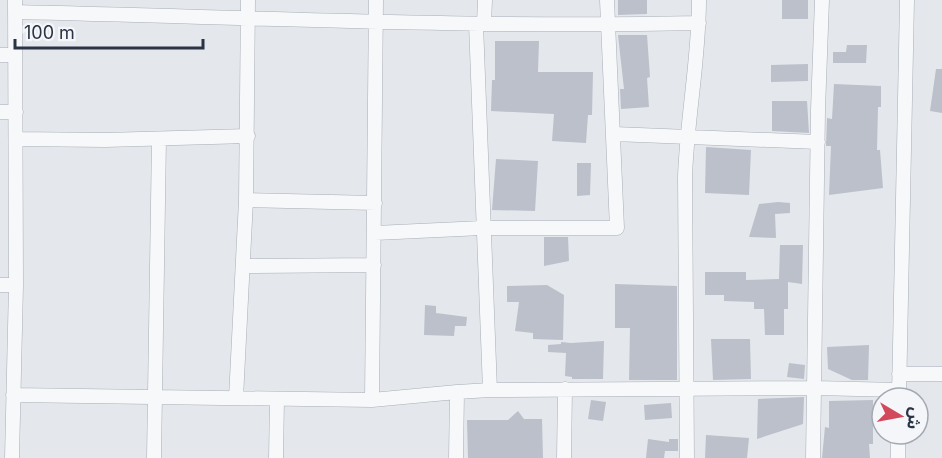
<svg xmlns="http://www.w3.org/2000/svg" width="942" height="458" viewBox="0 0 942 458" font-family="Inter,'Noto Sans Arabic',sans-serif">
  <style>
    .building { fill: #bbc0ca }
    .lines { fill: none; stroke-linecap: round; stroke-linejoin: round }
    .minor-casing { stroke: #a9aeb7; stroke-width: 15 }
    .minor { stroke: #f7f8fa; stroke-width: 14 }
  </style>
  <rect width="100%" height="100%" fill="#e4e7ec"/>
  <path class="building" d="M618,0H647V14L618,15Z
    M782,0H808V19H782Z
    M618,35H647L650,77L647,78L649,107L621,109L620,89H624Z
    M495,41H539L538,72H593L592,115H588L586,143L552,141L554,114L491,111L492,80H495Z
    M847,45H867L866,63H833V52H846Z
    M808,64V81L771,82V65Z
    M936,69H942V113L930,111Z
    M834,84L881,86V107H878L877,150H880L883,188L829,195L831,146H826L827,118L832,119Z
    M772,101H807L809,133L772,131Z
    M706,147L751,150L749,195L705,193Z
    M496,159L538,161L535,211L492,210Z
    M577,163H591L590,195L577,196Z
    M778,202L790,203V213L775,214L776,238L749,237L759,204Z
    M544,237H568L569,261L544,266Z
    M780,245H803L802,284L788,282V309H784V335H765L764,309H754V302L724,301V295H705V272H746V280L779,279Z
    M615,284L677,286V380H629L630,328H615Z
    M547,285L564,295L563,340L533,339V333L515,331L519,302H507V286Z
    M425,305L436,306V313L467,317L466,326H455L454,336L424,335Z
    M711,339H750L751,379L713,380Z
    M604,341L603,379H572V377L565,376L566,353L548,352V345L561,344V342L571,343Z
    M869,345L868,380H852L828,369L827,347Z
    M789,363L805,365L804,379L787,377Z
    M804,397L803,424L757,439L758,399Z
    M591,400L606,402L603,421L588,419Z
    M873,400V444H869L870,458H822L825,427L829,428V401Z
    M671,403L672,418L645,420L644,405Z
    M518,411L524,419H542L543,458H468L467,420H508Z
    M706,435L749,438L747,458H705Z
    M648,439L669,442V439H678V451H665L664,458H646Z"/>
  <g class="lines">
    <g class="minor-casing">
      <path id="minor" d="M15,12C243,17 471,28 699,23
        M476,24L490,390
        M484,24L485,0
        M0,55H15
        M0,112H16
        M614,134L818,142
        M16,139L105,140L248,136
        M246,200L375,203
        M375,233L482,228H617L607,0
        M243,266L374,265
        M0,285H16
        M899,374H942
        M13,395L372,400L457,392L490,390L815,388L899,390
        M899,397L907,0
        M236,398L246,200L248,0
        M372,400L376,0
        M12,458L16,285L15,0
        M154,458L159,139
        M276,458L277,399
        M456,458L457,392
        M564,458L565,389
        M687,458L685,177C687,118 699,59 699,0
        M813,458L818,110L822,0
        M898,458V434"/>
    </g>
    <use href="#minor" class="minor"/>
  </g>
  <g transform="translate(900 416) rotate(100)"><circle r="28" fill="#f4f6f9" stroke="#a4a8b1" stroke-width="1.5"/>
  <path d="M0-4.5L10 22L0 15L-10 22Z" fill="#d1495b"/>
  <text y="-9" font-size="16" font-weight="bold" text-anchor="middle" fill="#2b3445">ش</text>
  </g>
  <path d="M15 39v9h188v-9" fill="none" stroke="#2b3445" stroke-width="3"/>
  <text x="24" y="39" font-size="18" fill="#2b3445" stroke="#f4f6f9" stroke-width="4.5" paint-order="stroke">100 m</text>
</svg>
